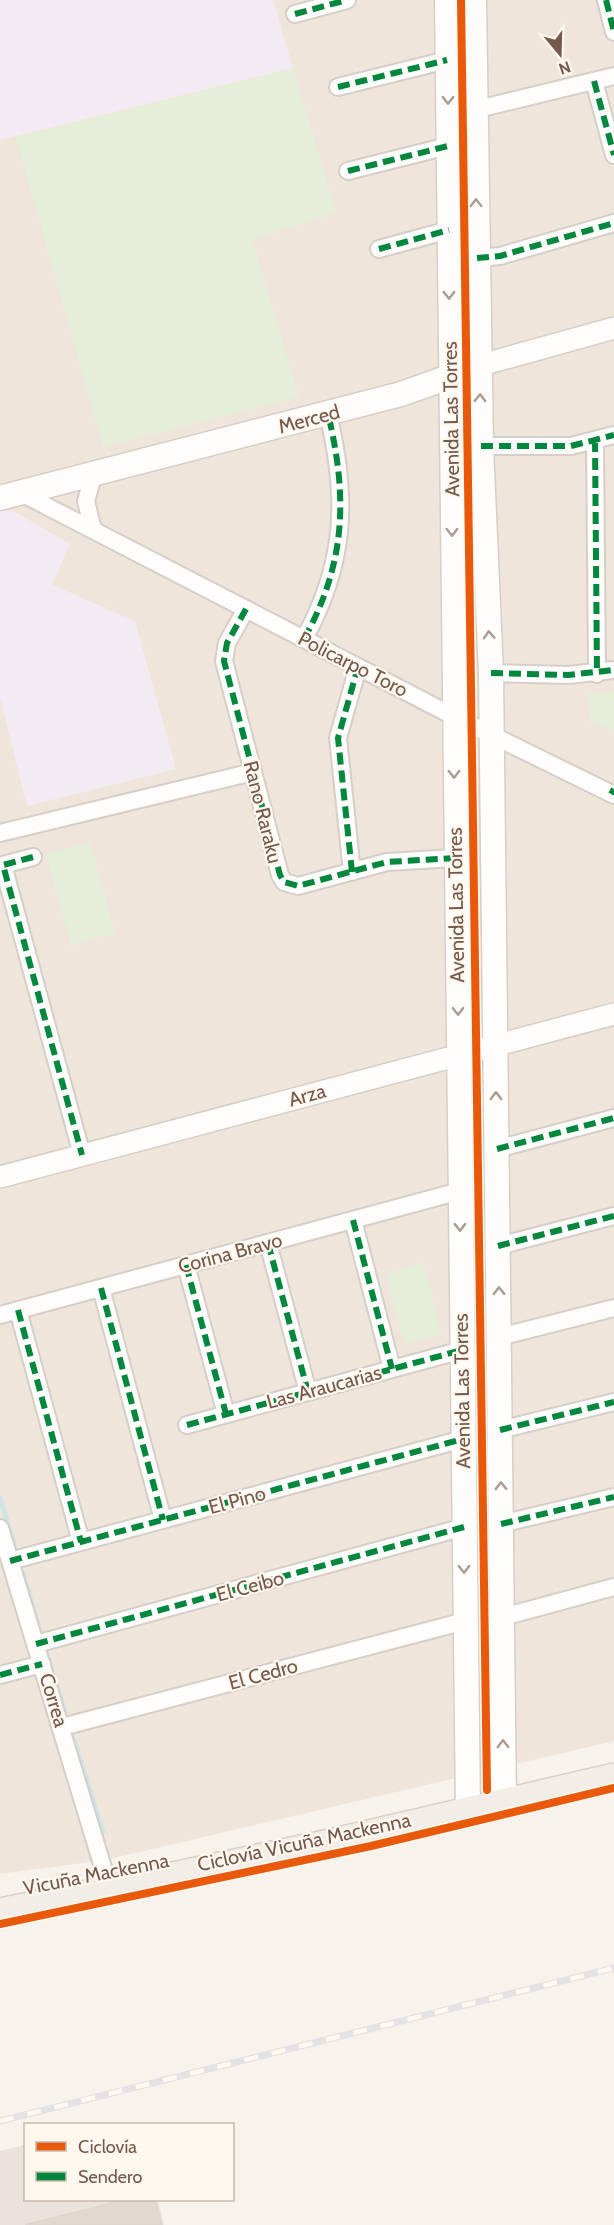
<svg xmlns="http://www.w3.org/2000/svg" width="614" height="2225" viewBox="0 0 614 2225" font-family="Cabin,sans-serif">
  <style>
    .residential { fill: #f0e5da }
    .industrial { fill: #ebe2dd }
    .education { fill: #f3ebf3 }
    .green { fill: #e5eed8 }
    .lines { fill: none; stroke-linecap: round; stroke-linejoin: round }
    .stream { stroke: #cee6e7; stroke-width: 5 }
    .building { fill: #e2d8d1; stroke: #e0d5ce; stroke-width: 1.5 }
    .minor-casing { stroke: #d6cec8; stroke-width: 20 }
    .tertiary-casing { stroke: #d6cec8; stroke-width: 24 }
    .secondary-casing { stroke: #d7cec8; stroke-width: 27 }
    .primary-casing { stroke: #d8cfca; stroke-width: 30 }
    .minor { stroke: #fefdfc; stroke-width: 16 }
    .tertiary { stroke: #fefdfc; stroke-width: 21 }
    .secondary { stroke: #fefdfc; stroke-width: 24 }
    .primary { stroke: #f2ede6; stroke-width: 27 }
    .rail-casing { stroke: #e5e2e5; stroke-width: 7 }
    .rail { stroke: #fef8ef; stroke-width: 4.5; stroke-dasharray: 14; stroke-linecap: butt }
    .quiet { stroke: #00873e; stroke-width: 6; stroke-dasharray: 12 6; stroke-linecap: butt }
    .cycleway-casing { stroke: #fef8ef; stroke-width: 11 }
    .cycleway { stroke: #e8590c; stroke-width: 8 }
    .oneway { stroke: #ac9b92 }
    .labels { text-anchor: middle; stroke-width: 4.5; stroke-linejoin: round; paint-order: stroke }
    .street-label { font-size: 20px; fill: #76594c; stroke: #fef8ef }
  </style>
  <rect width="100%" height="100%" fill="#f7f2ec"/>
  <path class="residential" d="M0,0H614V1741L105,1860L0,1874Z"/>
  <path class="industrial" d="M25,2145L26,2200H158L164,2225H0V2151Z"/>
  <path class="education" d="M0,0H273L293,68L0,140Z
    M0,510L13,511L70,544L52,585L135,621L176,769L27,806L0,697Z"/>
  <path class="green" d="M293,68L336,213L252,239L299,397L103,447L16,137Z
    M614,691V730L590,721L588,695Z
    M90,842L115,933L71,945L46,855Z
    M424,1263L441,1334L404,1344L386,1275Z"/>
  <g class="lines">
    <path class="stream" d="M0,1498L14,1544
      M23,1573L39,1627
      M46,1651L65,1712
      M74,1739L103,1832"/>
  </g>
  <path class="building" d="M124,2200H155L162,2225H25Z"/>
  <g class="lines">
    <g class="minor-casing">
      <path id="minor" d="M606,0L614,32
        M295,14L347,0
        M594,81L614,155
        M338,87L447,60
        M474,110L614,76
        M348,171L448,146
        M379,249L449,230
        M477,258L500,256L614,223
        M595,440L597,674
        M481,446H571L614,435
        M23,494L453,716L614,795
        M93,530L86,501L93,476
        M246,609L227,643L224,661L280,875L284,882L298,886L387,862L455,858
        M304,639C346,563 348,497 328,414
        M491,673L568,675L614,670
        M0,833L253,772
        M33,857L3,865L82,1155
        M352,872L338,738L358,667
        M497,1149L614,1118
        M353,1220L392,1369
        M268,1243L308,1392
        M498,1246L614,1216
        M186,1265L226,1414
        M101,1288L163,1520
        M18,1310L81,1542
        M0,1315L460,1191
        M499,1337L614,1308
        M187,1425L462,1350
        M500,1430L614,1402
        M501,1524L614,1497
        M0,1528L105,1874
        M10,1561L463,1439
        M503,1617L614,1587
        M36,1644L464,1527
        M0,1675L42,1664
        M62,1727L465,1621"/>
    </g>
    <g class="tertiary-casing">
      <path id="tertiary" d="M481,365L614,328
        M0,1177L614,1014"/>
    </g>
    <g class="secondary-casing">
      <path id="secondary" d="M447,0L468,1811
        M474,0L481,446L491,673L504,1803
        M0,498L401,394L463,372"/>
    </g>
    <g class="primary-casing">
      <path id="primary" d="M0,1912L330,1843L614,1777"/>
    </g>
    <use href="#minor" class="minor"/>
    <use href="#tertiary" class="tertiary"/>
    <use href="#secondary" class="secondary"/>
    <use href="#primary" class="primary"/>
    <g class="rail-casing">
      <path id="rail" d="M0,2121L614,1968"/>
    </g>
    <use href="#rail" class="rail"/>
    <path class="quiet" d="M606,0L614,32
      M295,14L347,0
      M594,81L614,155
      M338,87L447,60
      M348,171L448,146
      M379,249L449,230
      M477,258L500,256L614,223
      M595,440L597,674
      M481,446H571L614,435
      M246,609L227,643L224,661L280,875L284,882L298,886L387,862L455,858
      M304,639C346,563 348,497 328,414
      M491,673L568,675L614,670
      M611,794L614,789
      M33,857L3,865L82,1155
      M352,872L338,738L358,667
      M497,1149L614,1118
      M353,1220L392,1369
      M268,1243L308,1392
      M498,1246L614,1216
      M186,1265L226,1414
      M101,1288L163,1520
      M18,1310L81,1542
      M187,1425L462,1350
      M500,1430L614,1402
      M501,1524L614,1497
      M10,1561L463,1439
      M36,1644L464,1527
      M0,1675L42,1664"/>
    <g class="cycleway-casing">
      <path id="cycleway" d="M461,0L487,1790
        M0,1924L371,1846L614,1788"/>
    </g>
    <use href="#cycleway" class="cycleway"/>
  </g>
  <defs><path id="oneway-chevron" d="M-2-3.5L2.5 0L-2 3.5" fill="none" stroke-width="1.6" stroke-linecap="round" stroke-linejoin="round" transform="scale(1.5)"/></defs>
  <g class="oneway">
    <use href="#oneway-chevron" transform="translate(448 100) rotate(90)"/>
    <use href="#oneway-chevron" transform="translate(476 203) rotate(-91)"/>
    <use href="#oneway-chevron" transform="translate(449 295) rotate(90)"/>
    <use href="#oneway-chevron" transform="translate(480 398) rotate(-89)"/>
    <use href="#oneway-chevron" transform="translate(452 532) rotate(89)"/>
    <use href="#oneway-chevron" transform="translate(489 635) rotate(-93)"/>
    <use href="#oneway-chevron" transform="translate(454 774) rotate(89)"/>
    <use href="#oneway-chevron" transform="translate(458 1011) rotate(89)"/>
    <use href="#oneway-chevron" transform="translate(496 1096) rotate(-91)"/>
    <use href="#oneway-chevron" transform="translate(460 1227) rotate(89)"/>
    <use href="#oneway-chevron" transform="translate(499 1291) rotate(-91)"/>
    <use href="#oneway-chevron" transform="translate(501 1486) rotate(-91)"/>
    <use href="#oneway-chevron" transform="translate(464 1569) rotate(89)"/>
    <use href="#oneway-chevron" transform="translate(503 1744) rotate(-90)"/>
  </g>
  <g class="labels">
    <g class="street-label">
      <text transform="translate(309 419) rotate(-15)" y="7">Merced</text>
      <text transform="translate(451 419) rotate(-91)" y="7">Avenida Las Torres</text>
      <text transform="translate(353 664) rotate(27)" y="7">Policarpo Toro</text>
      <text transform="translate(263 812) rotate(76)" y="7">Rano Raraku</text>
      <text transform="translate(456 905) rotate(-91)" y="7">Avenida Las Torres</text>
      <text transform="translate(307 1095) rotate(-15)" y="7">Arza</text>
      <text transform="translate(230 1253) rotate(-15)" y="7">Corina Bravo</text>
      <text transform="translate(324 1387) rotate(-15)" y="7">Las Araucarias</text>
      <text transform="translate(462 1391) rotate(-91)" y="7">Avenida Las Torres</text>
      <text transform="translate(237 1500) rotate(-15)" y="7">El Pino</text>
      <text transform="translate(250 1586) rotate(-15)" y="7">El Ceibo</text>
      <text transform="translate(263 1674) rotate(-15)" y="7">El Cedro</text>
      <text transform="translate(54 1700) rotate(73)" y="7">Correa</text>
      <text transform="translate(304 1842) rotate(-12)" y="7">Ciclovía Vicuña Mackenna</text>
      <text transform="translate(96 1874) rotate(-11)" y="7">Vicuña Mackenna</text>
    </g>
  </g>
  <rect x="24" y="2123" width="210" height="78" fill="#fef8ef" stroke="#c8b8ae" stroke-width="1.5"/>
  <rect x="36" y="2142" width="30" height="9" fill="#e8590c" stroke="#c8b8ae" stroke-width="1.5"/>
  <text x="78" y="2153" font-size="18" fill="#76594c">Ciclovía</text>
  <rect x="36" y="2172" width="30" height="9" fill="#00873e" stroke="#c8b8ae" stroke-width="1.5"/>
  <text x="78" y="2183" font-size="18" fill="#76594c">Sendero</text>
  <g transform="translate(560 54) rotate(161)" stroke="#fef8ef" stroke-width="4.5" paint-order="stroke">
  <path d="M0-4.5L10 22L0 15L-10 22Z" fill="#76594c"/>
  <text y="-9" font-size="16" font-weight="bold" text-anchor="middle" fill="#76594c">N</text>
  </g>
</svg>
